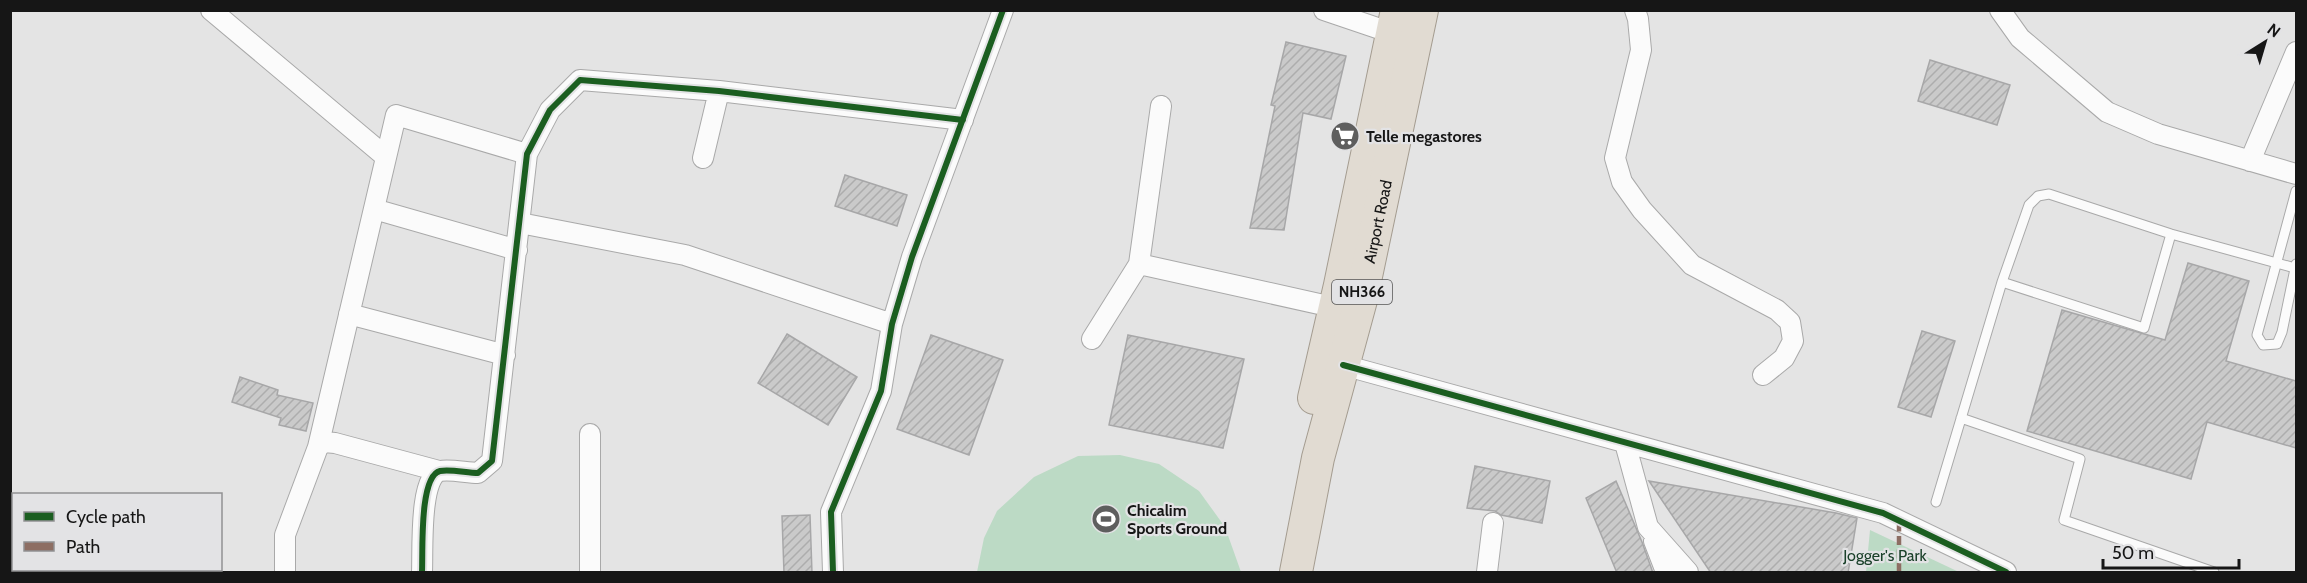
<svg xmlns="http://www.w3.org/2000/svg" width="2307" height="583" viewBox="0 0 2307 583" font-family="Cabin,sans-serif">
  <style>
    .green { fill: #bcdac5 }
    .building { fill: url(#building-hatch); stroke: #a7a7a8; stroke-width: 1.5 }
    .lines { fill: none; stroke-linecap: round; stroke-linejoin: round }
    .service-casing { stroke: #a9a9a9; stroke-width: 11 }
    .minor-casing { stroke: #a9a9a9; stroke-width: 22 }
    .trunk-casing { stroke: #a49c90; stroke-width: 34 }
    .service { stroke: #fbfbfb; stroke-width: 9 }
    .minor { stroke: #fbfbfb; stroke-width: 20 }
    .trunk { stroke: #e1dbd2; stroke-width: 32 }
    .quiet { stroke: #8d6e63; stroke-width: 4.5; stroke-dasharray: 9 4.5; stroke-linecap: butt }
    .cycleway-casing { stroke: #e3e3e5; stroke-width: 10 }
    .cycleway { stroke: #1b5e20; stroke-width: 6 }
    .labels { text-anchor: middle; stroke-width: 4.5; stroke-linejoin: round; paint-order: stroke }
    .shield { fill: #e3e3e5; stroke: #545454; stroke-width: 1.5 }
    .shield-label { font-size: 15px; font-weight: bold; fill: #161616 }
    .poi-label { font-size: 16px; font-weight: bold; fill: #161616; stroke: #e3e3e5; text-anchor: start }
    .street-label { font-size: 16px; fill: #161616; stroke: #e3e3e5 }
    .park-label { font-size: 16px; fill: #1b412a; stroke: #e3e3e5 }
  </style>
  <defs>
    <pattern id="building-hatch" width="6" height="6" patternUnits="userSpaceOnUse" patternTransform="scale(1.5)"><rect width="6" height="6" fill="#cacaca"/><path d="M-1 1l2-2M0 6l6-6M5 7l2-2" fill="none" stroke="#adadad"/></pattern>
  </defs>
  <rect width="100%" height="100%" fill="#e4e4e4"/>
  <path class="green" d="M1120,455L1159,464L1199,491L1225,527L1241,572H977L984,538L997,511L1034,477L1078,456Z
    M1870,530L1959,572H1866Z"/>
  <path class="building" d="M1286,42L1346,56L1331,119L1303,113L1284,230L1250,228L1275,106L1271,105Z
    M1930,60L2010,85L1997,125L1918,101Z
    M845,175L907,195L897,226L835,206Z
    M2188,263L2249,281L2226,361L2296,381V448L2207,422L2191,479L2027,431L2062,310L2165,340Z
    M1922,331L1955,341L1931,417L1898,407Z
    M787,334L857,377L828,425L758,383Z
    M931,335L1003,360L969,455L897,429Z
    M1128,335L1244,359L1223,448L1109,425Z
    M240,377L278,390L277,395L313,403L306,431L279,425L281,418L232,402Z
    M1475,466L1550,481L1542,523L1501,515L1495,511L1467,508Z
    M1616,481L1642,542L1653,573H1617L1586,498Z
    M1649,481L1836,513L1857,518L1848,573H1711Z
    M810,515L812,573H784L782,516Z"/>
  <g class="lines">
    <g class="service-casing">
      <path id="service" d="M2296,191L2257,335L2263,345L2277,344L2282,332L2296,264
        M2002,282L2144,328L2171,234
        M1961,418L2080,459L2064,520L2214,572
        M1936,502L2002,282L2029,205L2038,196L2049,194L2171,234L2295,268"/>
    </g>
    <g class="minor-casing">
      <path id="minor" d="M211,10L386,157
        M1324,10L1392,33
        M1635,10L1638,19L1641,50L1615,158L1622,182L1642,210L1692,265L1777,310L1790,322L1793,341L1784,358L1763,375
        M2000,10L2020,38L2107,112L2158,134L2296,174
        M703,158L719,91
        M2250,161L2296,52
        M374,209L517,250
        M520,223L685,255L892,324
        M1139,264L1346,310
        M349,314L505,355
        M1092,339L1139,264L1161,106
        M1343,365L1883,513L2006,572
        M1625,443L1648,527L1688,572
        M318,447L396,115L527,154
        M10,520L11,517
        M1654,541L1666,572
        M285,572V535L318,447L324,442L335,443L439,471
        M422,572C423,553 419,476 440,471C451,469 467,473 478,473L492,461L527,154L550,110L580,80L719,91L963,120
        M590,572V434
        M833,572L831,512L881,391L892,324L912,257L1003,10
        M1487,572L1493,523"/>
    </g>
    <g class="trunk-casing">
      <g id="trunk">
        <path d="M1314,398L1340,285L1397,10"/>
        <path id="s1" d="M1296,572L1318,458L1361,300L1422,10"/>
      </g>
    </g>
    <use href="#service" class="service"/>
    <use href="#minor" class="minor"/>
    <use href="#trunk" class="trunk"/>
    <path class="quiet" d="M1899,572V521"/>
    <g class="cycleway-casing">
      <path id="cycleway" d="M1343,365L1883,513L2006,572
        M422,572C423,553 419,476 440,471C451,469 467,473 478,473L492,461L527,154L550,110L580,80L719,91L963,120
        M833,572L831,512L881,391L892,324L912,257L1003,10"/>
    </g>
    <use href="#cycleway" class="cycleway"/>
  </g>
  <defs>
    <g id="supermarket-disc" transform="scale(1.5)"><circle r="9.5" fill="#5e5e5e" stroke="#e3e3e5"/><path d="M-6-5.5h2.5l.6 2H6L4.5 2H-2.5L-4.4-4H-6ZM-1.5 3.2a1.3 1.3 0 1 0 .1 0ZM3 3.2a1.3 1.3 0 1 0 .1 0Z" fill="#fff"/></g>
    <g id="stadium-disc" transform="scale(1.5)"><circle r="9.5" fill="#5e5e5e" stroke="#e3e3e5"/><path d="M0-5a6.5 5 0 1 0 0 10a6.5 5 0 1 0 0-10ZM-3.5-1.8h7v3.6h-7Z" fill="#fff"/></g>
  </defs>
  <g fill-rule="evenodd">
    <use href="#supermarket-disc" x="1345" y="136"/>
    <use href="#stadium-disc" x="1106" y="519"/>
  </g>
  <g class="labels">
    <rect class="shield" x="1332" y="280" width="60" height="24" rx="4.5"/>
    <g class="shield-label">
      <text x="1362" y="297">NH366</text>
    </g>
    <g class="poi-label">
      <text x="1366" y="142">Telle megastores</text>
      <text x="1127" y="516">Chicalim<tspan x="1127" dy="18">Sports Ground</tspan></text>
    </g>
    <g class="street-label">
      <text dy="6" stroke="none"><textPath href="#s1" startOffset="360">Airport Road</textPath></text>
    </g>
    <g class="park-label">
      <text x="1885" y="561">Jogger's Park</text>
    </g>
  </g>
  <rect width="2307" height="583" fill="none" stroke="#161616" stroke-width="24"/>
  <rect x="12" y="493" width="210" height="78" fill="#e3e3e5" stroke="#919192" stroke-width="1.5"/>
  <rect x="24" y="512" width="30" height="9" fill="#1b5e20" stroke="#919192" stroke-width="1.5"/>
  <text x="66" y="523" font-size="18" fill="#161616">Cycle path</text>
  <rect x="24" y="542" width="30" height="9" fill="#8d6e63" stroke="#919192" stroke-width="1.5"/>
  <text x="66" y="553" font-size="18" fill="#161616">Path</text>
  <g transform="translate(2265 42) rotate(37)" stroke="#e3e3e5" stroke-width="4.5" paint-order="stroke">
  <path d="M0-4.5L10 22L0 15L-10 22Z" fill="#161616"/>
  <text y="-9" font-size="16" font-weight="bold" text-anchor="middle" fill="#161616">N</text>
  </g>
  <path d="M2103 559v9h136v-9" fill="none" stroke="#161616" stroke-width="3"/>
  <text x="2112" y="559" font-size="18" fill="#161616" stroke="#e3e3e5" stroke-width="4.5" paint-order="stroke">50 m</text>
</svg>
